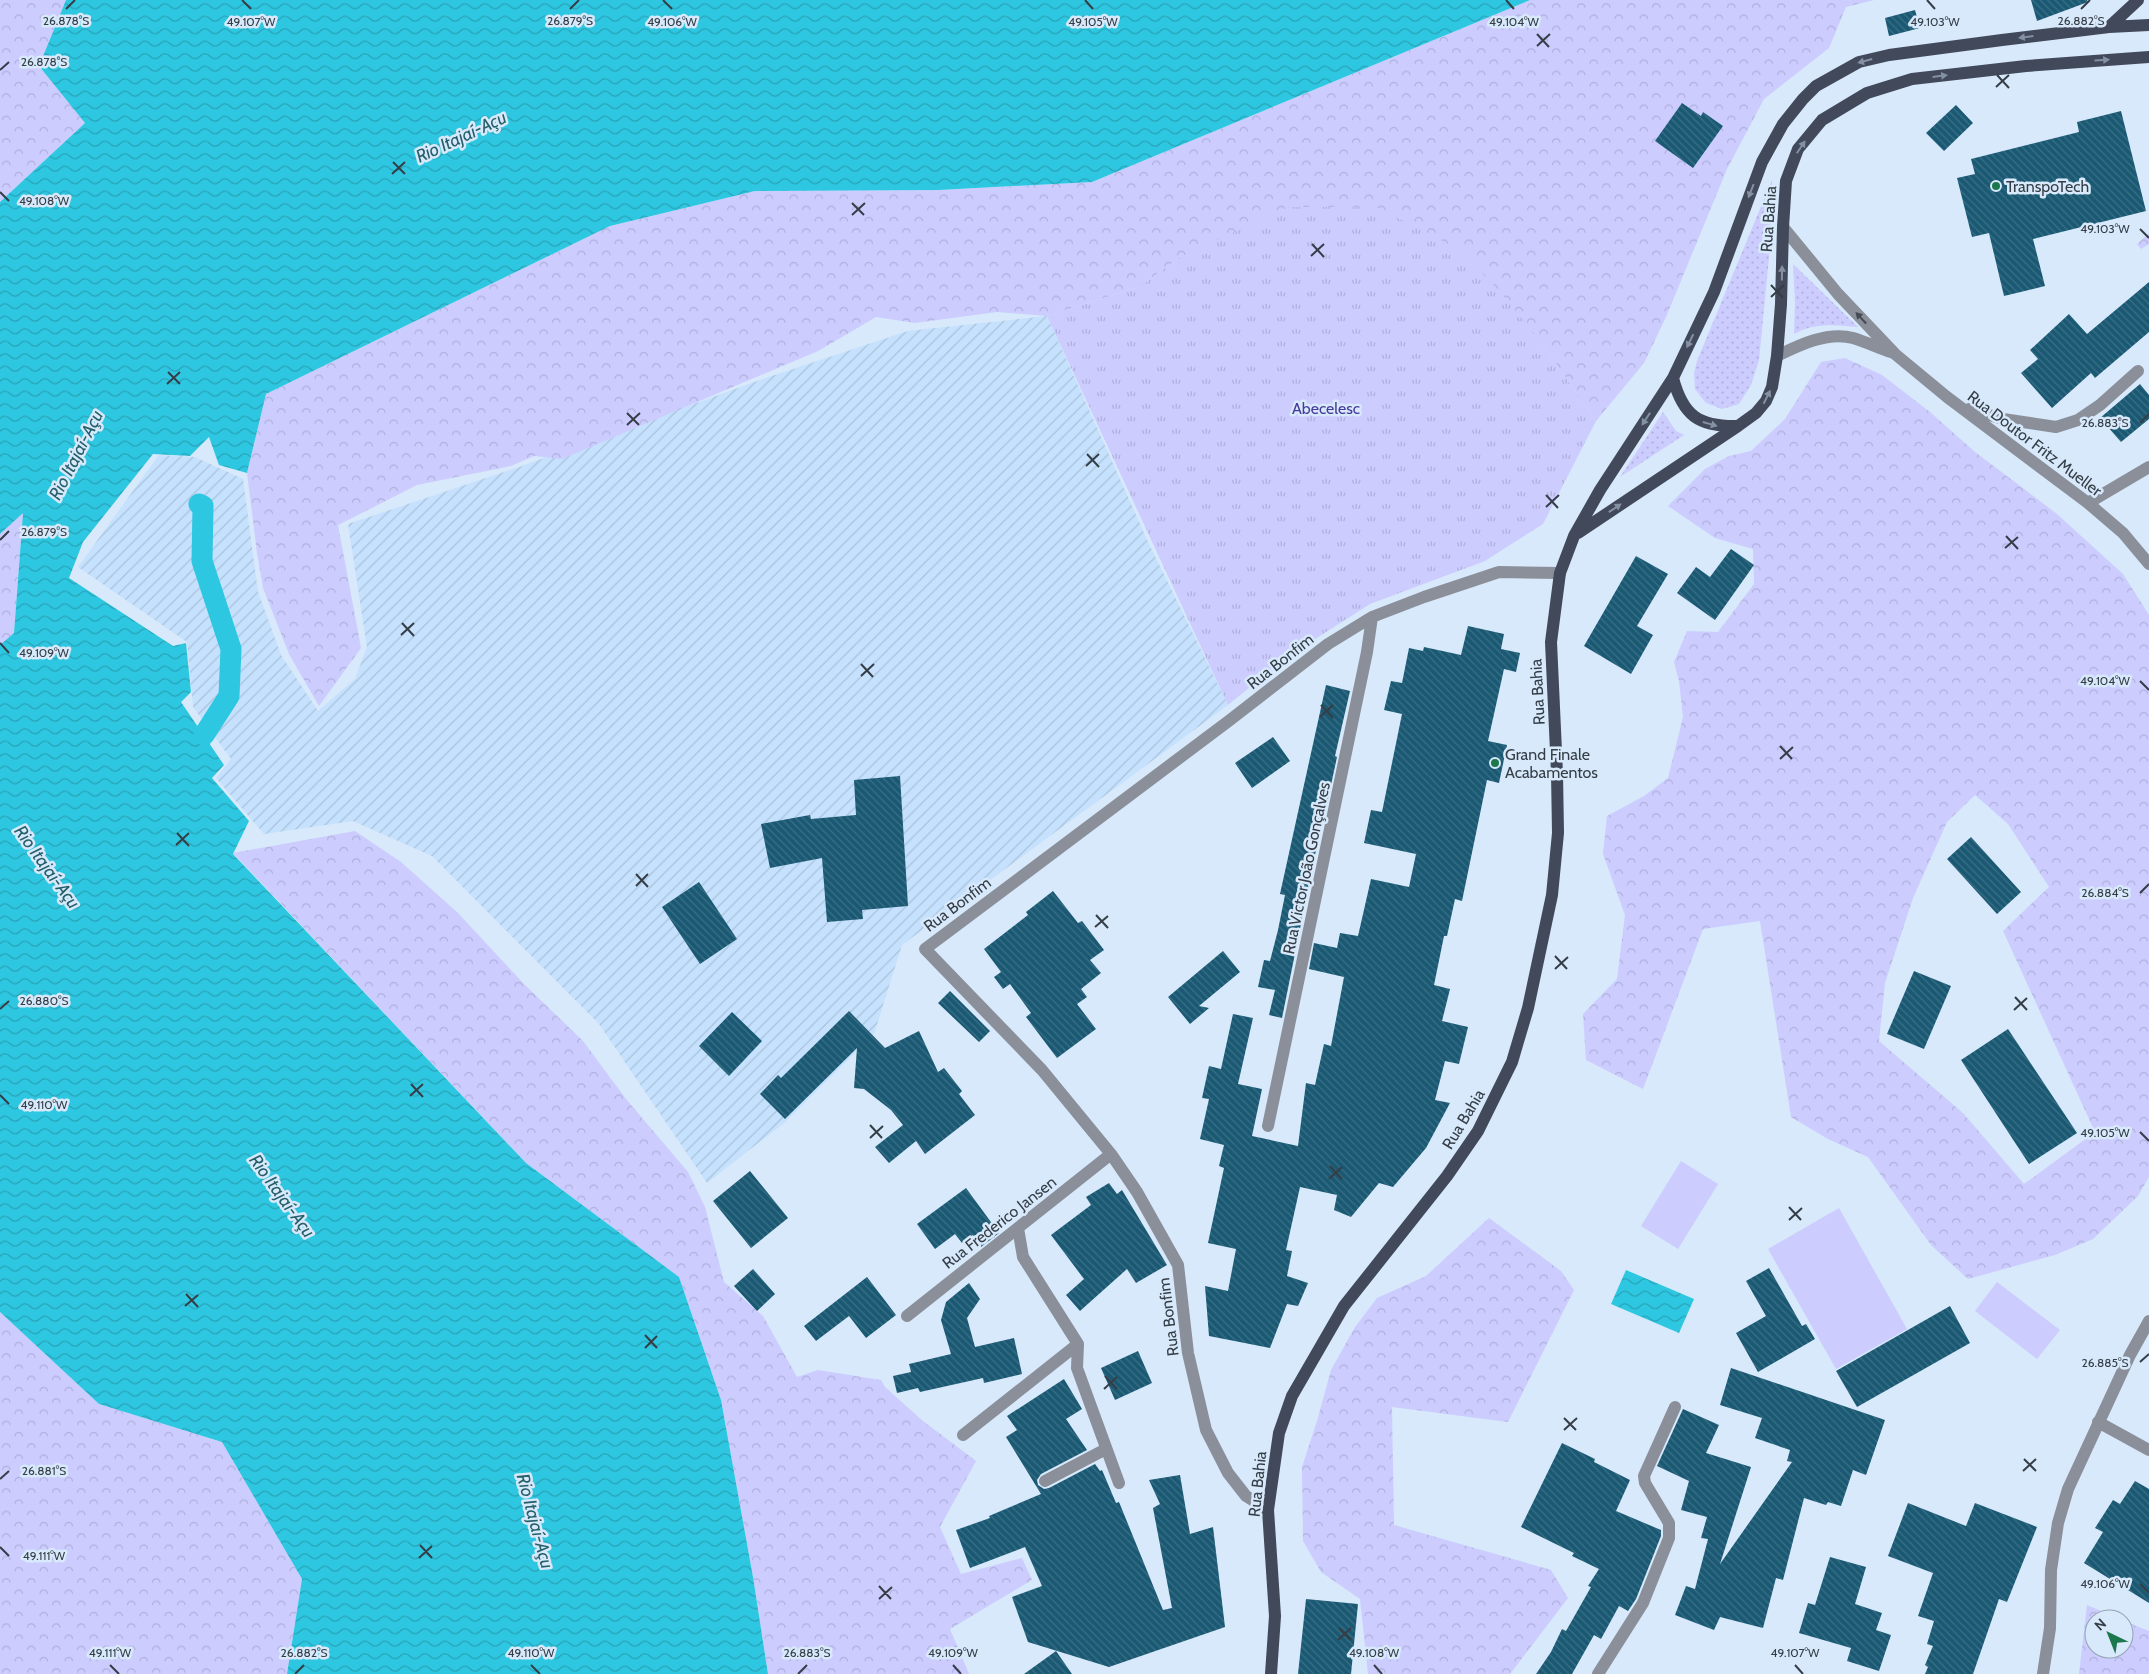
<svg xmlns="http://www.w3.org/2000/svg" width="2149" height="1674" viewBox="0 0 2149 1674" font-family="Cabin,sans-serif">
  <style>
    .industrial { fill: url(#industrial-furrows) }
    .grass { fill: url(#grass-dots) }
    .forest { fill: url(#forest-crowns); fill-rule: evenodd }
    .park { fill: url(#park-tufts) }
    .pitch { fill: #ccf }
    .water { fill: url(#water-waves) }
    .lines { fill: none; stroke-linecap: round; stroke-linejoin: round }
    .canal { stroke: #2ec7e1; stroke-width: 21 }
    .building { fill: url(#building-back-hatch) }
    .minor { stroke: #8a8f9a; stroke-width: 12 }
    .major { stroke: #41495b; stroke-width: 12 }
    .oneway { fill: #8491a3 }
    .oneway2 { fill: #424a53 }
    .ticks { fill: none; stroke: #353e47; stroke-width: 2 }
    .poi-dot { fill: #1b784d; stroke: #d7e9fa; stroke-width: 2 }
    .labels { text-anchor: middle; stroke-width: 5; stroke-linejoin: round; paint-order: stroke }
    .poi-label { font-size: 16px; fill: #353e47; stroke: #d7e9fa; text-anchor: start }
    .street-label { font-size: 16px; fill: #353e47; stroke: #d7e9fa }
    .park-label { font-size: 16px; fill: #48399c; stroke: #d7e9fa }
    .water-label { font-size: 18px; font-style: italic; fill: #255f6a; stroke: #d7e9fa }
    .ticks-label { font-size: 12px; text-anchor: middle; fill: #353e47; stroke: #d7e9fa; stroke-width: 5; stroke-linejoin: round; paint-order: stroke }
  </style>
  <defs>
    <pattern id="industrial-furrows" width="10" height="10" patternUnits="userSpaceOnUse" patternTransform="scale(1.25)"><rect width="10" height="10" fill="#c5e1fd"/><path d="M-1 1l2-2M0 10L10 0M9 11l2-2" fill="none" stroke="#aac2da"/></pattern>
    <pattern id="grass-dots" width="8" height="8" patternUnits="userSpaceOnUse" patternTransform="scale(1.25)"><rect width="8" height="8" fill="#ccf"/><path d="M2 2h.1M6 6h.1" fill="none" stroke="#b0b0dc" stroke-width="1.8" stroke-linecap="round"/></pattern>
    <pattern id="forest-crowns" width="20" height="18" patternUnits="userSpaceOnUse" patternTransform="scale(1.25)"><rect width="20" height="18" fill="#ccf"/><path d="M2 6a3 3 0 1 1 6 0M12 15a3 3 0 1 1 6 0" fill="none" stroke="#b0b0dc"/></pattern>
    <pattern id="park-tufts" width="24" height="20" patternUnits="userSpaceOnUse" patternTransform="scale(1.25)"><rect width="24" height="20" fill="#ccf"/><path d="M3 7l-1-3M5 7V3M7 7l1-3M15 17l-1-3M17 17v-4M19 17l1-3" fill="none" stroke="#b0b0dc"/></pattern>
    <pattern id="water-waves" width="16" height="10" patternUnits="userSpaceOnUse" patternTransform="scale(1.25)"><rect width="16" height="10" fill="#2ec7e1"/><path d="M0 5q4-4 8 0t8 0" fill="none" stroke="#28a3b8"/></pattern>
    <pattern id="building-back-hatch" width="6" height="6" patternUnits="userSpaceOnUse" patternTransform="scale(1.25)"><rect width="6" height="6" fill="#1a5973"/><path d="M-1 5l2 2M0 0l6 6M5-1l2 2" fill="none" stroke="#3c6f84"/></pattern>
  </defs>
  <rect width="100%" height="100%" fill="#d7e9fa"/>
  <path class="industrial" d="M1047,316L1149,544L1228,705L902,945L874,1034L784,1123L707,1183L599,1024L432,856L353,821L264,834L216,778L231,759L193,707L187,642L78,567L159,455L195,457L243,479L258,592L281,655L318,711L355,679L367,647L348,524L519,467L760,380L908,331Z"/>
  <path class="grass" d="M1772,180L1769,257L1759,360L1751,385L1739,404L1722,409L1706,403L1695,389L1694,373L1697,361Z
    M1793,264L1858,327C1835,325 1815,322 1794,334L1795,302Z
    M1663,412L1676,431L1684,435L1620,477Z"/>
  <path class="forest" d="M0,0H66L39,66L85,123L0,202Z
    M1530,0H1874L1846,7L1829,48L1764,99L1727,169L1666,317L1644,363L1596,421L1543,345L1182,256L1139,287L1047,316L997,312L915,323L876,317L818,351L562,459L534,456L511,466L417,485L338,525L361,648L319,706L289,654L263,588L257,553L247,473L266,394L610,226L755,191L939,190L1092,182Z
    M2149,233V244L2141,249L2137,244Z
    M1845,358L1882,375L1930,412L1975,452L2057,514L2123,574L2149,615V1177L2138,1196L2093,1239L2055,1255L1968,1279L1931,1245L1868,1157L1828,1139L1791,1117L1760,921L1703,929L1643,1089L1586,1060L1583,1014L1617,979L1625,915L1603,854L1607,816L1644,796L1668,778L1683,717L1679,681L1674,662L1687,631L1718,632L1754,584L1753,549L1715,538L1668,506L1705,469L1729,456L1751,451L1785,419L1821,362ZM1975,795L2008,824L2049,887L2003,931L2095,1132L2024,1184L1963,1113L1879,1041L1885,983L1913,898L1947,822Z
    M23,512L14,633L0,645V534Z
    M355,831L401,862L458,913L525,985L583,1041L626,1099L688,1172L705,1207L724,1282L763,1316L797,1377L818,1370L881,1380L885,1387L923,1421L976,1461L940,1527L961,1574L1022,1558L1032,1580L950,1629L969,1674H768L753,1577L721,1400L679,1277L526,1163L233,853Z
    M1489,1218L1561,1271L1574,1290L1508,1422L1392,1407L1394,1525L1551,1570L1568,1598L1510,1674H1368L1360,1599L1321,1572L1303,1541L1302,1467L1317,1421L1331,1370L1355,1327L1377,1298L1426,1276Z
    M0,1312L99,1404L222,1442L302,1579L287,1674H0Z
    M2087,1605L2120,1619H2094V1649H2124V1621L2149,1631V1674H2079Z"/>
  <path class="park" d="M1289,207H1376L1460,250L1502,294L1543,345L1596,421L1543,524L1485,561L1370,604L1287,657L1228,705L1047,316L1139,287L1182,256Z"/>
  <path class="pitch" d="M1681,1161L1718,1184L1678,1249L1641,1226Z
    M1839,1208L1907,1329L1836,1369L1768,1249Z
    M1997,1282L2060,1330L2037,1359L1975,1311Z"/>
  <path class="water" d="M66,0H1530L1092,182L939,190L755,191L610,226L266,394L247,473L219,465L209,437L190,456L153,454L83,542L69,578L173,646L186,643L191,692L181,702L224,765L212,778L249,821L233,854L526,1163L679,1277L721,1400L753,1577L768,1674H287L302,1579L222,1442L99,1404L0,1312V645L14,633L23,513L0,534V202L85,123L39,66Z
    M1626,1270L1694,1299L1679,1333L1611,1304Z"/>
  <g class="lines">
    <path class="canal" d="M199,504L203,506L202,561L231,649L229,696L204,735"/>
  </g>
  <path class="building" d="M2031,0H2087L2088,2L2037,21Z
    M1915,10L1920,28L1889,36L1885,18Z
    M1682,103L1701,116L1703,112L1723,126L1693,168L1655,141Z
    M1956,105L1973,123L1944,151L1926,133Z
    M2121,111L2146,211L2033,239L2045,286L2004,296L1989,233L1972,237L1957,178L1975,174L1971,159L2079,132L2077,122Z
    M2149,282V332L2095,378L2091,373L2052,408L2021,373L2038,359L2030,350L2069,314L2087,334Z
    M2140,384L2149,395V419L2121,442L2100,418Z
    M1731,549L1754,565L1715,620L1677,593L1696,567L1710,577Z
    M1636,556L1668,574L1637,626L1653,635L1631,674L1584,646Z
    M1468,626L1504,634L1501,649L1520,653L1516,672L1504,669L1488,741L1507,745L1499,783L1487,780L1462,901L1455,899L1447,936H1444L1434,985L1450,989L1442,1021L1468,1027L1459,1064L1445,1061L1435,1100L1450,1103L1426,1148L1393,1187L1379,1183L1351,1217L1334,1210L1337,1195L1300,1187L1286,1250L1292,1251L1287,1276L1308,1283L1298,1306L1287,1304L1270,1348L1209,1336L1205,1286L1228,1291L1236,1249L1208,1243L1224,1168L1219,1166L1224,1145L1200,1139L1209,1099L1202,1098L1209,1066L1221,1069L1233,1014L1253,1018L1238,1084L1262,1089L1252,1136L1298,1146L1306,1083L1315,1085L1324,1044L1331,1046L1344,977L1309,969L1314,943L1337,948L1340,933L1358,936L1371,879L1409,887L1416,854L1364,843L1371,810L1382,812L1402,714L1384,710L1391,681L1402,683L1409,648L1423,651L1424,647L1461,655Z
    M1326,685L1350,691L1335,756L1337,757L1325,813L1308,884H1309L1282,1018L1269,1015L1275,990L1258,987L1264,960L1270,961L1278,930L1285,895L1280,894Z
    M1273,737L1290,761L1252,788L1235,763Z
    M900,776L908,906L862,910L863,919L827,922L822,858L770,868L761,824L810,815L811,819L856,815L854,780Z
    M1971,837L2021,892L1997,914L1947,859Z
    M699,882L737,939L700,964L662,907Z
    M1053,891L1078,923L1082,921L1104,950L1090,960L1101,973L1081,989L1087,997L1077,1004L1096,1029L1057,1058L1026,1017L1031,1013L1010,984L1003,989L994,977L1001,972L984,949L1028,915L1026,912Z
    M1223,951L1240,972L1199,1006L1209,1008L1190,1024L1168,997Z
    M1914,971L1951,986L1924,1049L1887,1034Z
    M950,991L990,1031L979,1042L938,1003Z
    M849,1011L885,1048L919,1031L938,1072L944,1068L962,1091L959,1094L975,1115L925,1154L916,1141L889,1163L875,1147L903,1125L891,1110L864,1089L854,1088L857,1048L785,1119L760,1094L778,1075L781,1078Z
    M732,1012L762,1041L729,1076L699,1046Z
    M2008,1029L2077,1133L2029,1164L1961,1060Z
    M750,1171L788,1218L751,1248L713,1201Z
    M1109,1183L1117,1194L1122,1190L1167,1265L1136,1283L1127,1269L1080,1311L1066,1295L1084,1279L1051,1235L1091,1205L1086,1197Z
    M966,1188L999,1233L981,1247L973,1235L962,1243L955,1234L935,1249L917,1224Z
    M1769,1268L1802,1326L1806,1324L1815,1339L1758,1372L1736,1333L1766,1316L1746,1281Z
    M753,1269L775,1294L757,1311L734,1286Z
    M867,1277L896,1315L866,1338L849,1316L816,1341L804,1326Z
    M969,1283L980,1299L967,1318L975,1347L1014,1338L1022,1374L984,1383L983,1378L920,1392L918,1388L897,1393L893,1376L911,1372L909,1364L951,1354L941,1320L946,1302Z
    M1950,1306L1970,1343L1857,1407L1836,1371Z
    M1138,1351L1152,1383L1115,1400L1101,1368Z
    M1731,1368L1885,1420L1866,1475L1853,1470L1841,1506L1828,1502L1826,1505L1804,1498L1783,1580L1776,1578L1763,1628L1720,1617L1714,1630L1675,1615L1686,1586L1695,1589L1708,1539L1701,1538L1707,1517L1681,1510L1689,1481L1657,1466L1683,1409L1719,1425L1706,1453L1751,1467L1720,1564L1792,1462L1787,1461L1790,1450L1755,1438L1762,1418L1720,1405Z
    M1064,1379L1082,1409L1066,1419L1087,1450L1041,1474L1037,1480L1038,1485L1044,1489L1049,1488L1095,1464L1100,1471L1102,1470L1116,1503L1119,1502L1163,1610L1172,1608L1153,1508L1160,1504L1149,1480L1180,1475L1190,1534L1213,1527L1225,1627L1109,1667L1028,1642L1012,1597L1042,1586L1025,1547L970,1568L956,1530L990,1518L989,1516L1041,1494L1006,1437L1017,1430L1007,1416Z
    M1562,1443L1595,1459L1594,1462L1630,1480L1616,1511L1661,1530V1536L1636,1599L1628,1611L1619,1606L1601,1639L1594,1635L1572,1674H1536L1551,1652L1562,1629L1566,1631L1591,1587L1588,1586L1599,1569L1572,1556L1574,1553L1521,1527Z
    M2135,1481L2149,1489V1603L2084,1563L2103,1532L2095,1528L2113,1500L2120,1504Z
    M1908,1503L1966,1526L1975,1503L2037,1527L2007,1602L1999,1599L1973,1674H1925L1928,1667L1925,1665L1933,1646L1927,1644L1934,1621L1918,1616L1933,1573L1888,1556Z
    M1830,1557L1866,1567L1855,1604L1882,1613L1876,1630L1891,1635L1879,1671L1847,1661L1851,1648L1799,1633L1808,1603L1815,1605Z
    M1306,1599L1358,1604L1351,1674H1298Z
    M1056,1651L1072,1674H1024Z"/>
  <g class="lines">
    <path class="minor" d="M1783,227L1838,294L1895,354L1947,397L2088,503L2123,533L2149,564
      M1777,356C1799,345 1828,331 1853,338C1866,342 1879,348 1891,352
      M1969,409L2003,419L2056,427L2078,420L2100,405L2138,371
      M2088,503L2149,467
      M1268,1126L1367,652L1372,617
      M1018,1228L1023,1257L1078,1344L1077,1368L1119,1483
      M907,1316L1111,1154
      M2098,1422L2149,1450
      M963,1435L1078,1344
      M1045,1481L1106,1449
      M1268,1510L1246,1496L1228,1473L1206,1430L1188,1353L1178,1265L1137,1192L1111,1154L1042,1070L925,949L1230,720L1328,644L1372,617L1424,597L1499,572L1560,573
      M1598,1674L1643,1603L1669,1538V1523L1645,1483L1644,1476L1675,1407
      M2043,1674L2050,1628L2051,1570L2058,1523L2068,1489L2130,1355L2149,1321"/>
    <path class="major" d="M2109,27L2138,0
      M1673,378C1683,416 1699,427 1738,426
      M1578,533L1738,426L1756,413L1766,401L1772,387L1777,356L1781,304L1783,227L1786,181L1798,149L1822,120L1867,93L1912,79L2026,66L2149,57
      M1271,1674L1275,1616L1268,1510L1279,1433L1292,1396L1344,1306L1447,1176L1478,1131L1512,1062L1528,1008L1552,895L1558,833L1557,773L1551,642L1560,573L1574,536L1600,490L1673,378L1714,292L1762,162L1783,124L1803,99L1816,86L1859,62L1889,55L2002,40L2109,27L2149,25"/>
  </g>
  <defs><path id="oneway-solid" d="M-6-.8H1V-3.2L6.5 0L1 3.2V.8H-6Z" transform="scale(1.25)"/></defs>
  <g class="oneway">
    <use href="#oneway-solid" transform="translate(2026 37) rotate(173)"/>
    <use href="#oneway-solid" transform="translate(2102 60) rotate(-4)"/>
    <use href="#oneway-solid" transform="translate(1865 61) rotate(165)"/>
    <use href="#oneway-solid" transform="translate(1940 76) rotate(-7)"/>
    <use href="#oneway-solid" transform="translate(1801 147) rotate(-56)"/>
    <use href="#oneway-solid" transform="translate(1751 191) rotate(111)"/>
    <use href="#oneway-solid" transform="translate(1782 273) rotate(-89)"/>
    <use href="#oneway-solid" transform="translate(1690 341) rotate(116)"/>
    <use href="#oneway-solid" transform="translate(1767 397) rotate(-63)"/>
    <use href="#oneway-solid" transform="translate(1646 419) rotate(123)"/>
    <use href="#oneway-solid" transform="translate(1710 424) rotate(16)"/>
    <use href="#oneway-solid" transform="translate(1615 508) rotate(-34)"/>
  </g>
  <use class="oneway2" href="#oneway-solid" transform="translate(1861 318) rotate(-133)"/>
  <path class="ticks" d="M242,0L251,9M663,0L672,9M1085,0L1093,9M1506,0L1514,9M1927,0L1935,9M66,9L75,0M570,9L579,0M2081,9L2090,0M1537,34L1549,47M1537,46L1550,34M0,70L9,62M1997,75L2009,88M1996,87L2009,75M393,162L405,174M392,174L405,162M0,192L9,201M852,203L864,215M852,215L865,203M2140,229L2149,238M1312,244L1324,257M1311,256L1324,244M1771,285L1783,298M1771,297L1784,285M168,372L180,384M167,384L180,372M627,413L639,425M2140,423L2149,414M627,425L640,413M1087,454L1099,467M1086,466L1099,454M1546,495L1558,508M1546,507L1559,495M2006,536L2018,549M0,540L9,531M2005,548L2018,537M402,623L414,636M401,635L414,623M0,643L9,653M861,664L873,677M861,676L874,664M2140,681L2149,690M1321,705L1333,718M1320,717L1333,705M1780,746L1792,759M1780,759L1793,747M177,833L189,846M176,845L189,833M636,874L648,887M636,886L648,874M2140,893L2149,884M1096,915L1108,928M1095,927L1108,916M1555,956L1567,969M1555,969L1568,957M2015,997L2027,1010M0,1009L9,1001M2014,1010L2027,998M411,1084L423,1097M0,1095L9,1104M410,1096L423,1084M870,1125L882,1138M2140,1132L2149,1141M870,1138L883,1126M1330,1166L1342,1179M1329,1179L1342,1167M1789,1207L1801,1220M1789,1220L1802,1208M186,1294L198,1307M185,1306L198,1295M645,1335L657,1348M645,1348L657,1336M2140,1362L2149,1354M1105,1376L1117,1389M1104,1389L1117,1377M1564,1418L1576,1430M1564,1430L1577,1418M2024,1459L2036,1471M2023,1471L2036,1459M0,1479L9,1471M420,1545L432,1558M0,1547L9,1556M419,1558L432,1546M2140,1584L2149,1593M879,1586L891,1599M879,1599L892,1587M1339,1628L1351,1640M1338,1640L1351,1628M110,1665L119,1674M531,1665L540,1674M953,1665L961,1674M1374,1665L1382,1674M1795,1665L1803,1674M295,1674L304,1665M798,1674L807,1665"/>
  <g class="poi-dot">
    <circle cx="1996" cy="186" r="5"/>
    <circle cx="1495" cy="763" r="5"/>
  </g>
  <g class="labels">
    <g class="poi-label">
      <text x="2006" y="192">TranspoTech</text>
      <text x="1505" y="760">Grand Finale<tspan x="1505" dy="18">Acabamentos</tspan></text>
    </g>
    <g class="street-label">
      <text transform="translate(1768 219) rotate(-86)" y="6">Rua Bahia</text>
      <text transform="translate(2035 443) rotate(37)" y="6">Rua Doutor Fritz Mueller</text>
      <text transform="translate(1280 661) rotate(-38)" y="6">Rua Bonfim</text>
      <text transform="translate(1537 692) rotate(-93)" y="6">Rua Bahia</text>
      <text transform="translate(1306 868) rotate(-78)" y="6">Rua Victor João Gonçalves</text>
      <text transform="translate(957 904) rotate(-37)" y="6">Rua Bonfim</text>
      <text transform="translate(1463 1119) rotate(-59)" y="6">Rua Bahia</text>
      <text transform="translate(999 1222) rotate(-38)" y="6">Rua Frederico Jansen</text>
      <text transform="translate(1168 1317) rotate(-97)" y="6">Rua Bonfim</text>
      <text transform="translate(1257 1484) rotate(-84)" y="6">Rua Bahia</text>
    </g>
    <g class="park-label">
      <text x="1326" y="414">Abecelesc</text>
    </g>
    <g class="water-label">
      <text transform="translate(461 137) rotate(-25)" y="6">Rio Itajaí-Açu</text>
      <text transform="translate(76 455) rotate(-63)" y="6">Rio Itajaí-Açu</text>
      <text transform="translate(47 867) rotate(54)" y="6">Rio Itajaí-Açu</text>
      <text transform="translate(282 1196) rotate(54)" y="6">Rio Itajaí-Açu</text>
      <text transform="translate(535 1521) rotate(75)" y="6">Rio Itajaí-Açu</text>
    </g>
  </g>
  <g class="ticks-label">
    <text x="66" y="25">26.878°S</text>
    <text x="570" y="25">26.879°S</text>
    <text x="2081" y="25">26.882°S</text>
    <text x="251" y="26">49.107°W</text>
    <text x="672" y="26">49.106°W</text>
    <text x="1514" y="26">49.104°W</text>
    <text x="1935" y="26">49.103°W</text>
    <text x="1093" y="26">49.105°W</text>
    <text x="44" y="66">26.878°S</text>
    <text x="44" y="205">49.108°W</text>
    <text x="2105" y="233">49.103°W</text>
    <text x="2105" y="427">26.883°S</text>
    <text x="44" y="536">26.879°S</text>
    <text x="44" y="657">49.109°W</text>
    <text x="2105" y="685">49.104°W</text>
    <text x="2105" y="897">26.884°S</text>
    <text x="44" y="1005">26.880°S</text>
    <text x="44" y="1109">49.110°W</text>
    <text x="2105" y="1137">49.105°W</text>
    <text x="2105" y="1367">26.885°S</text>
    <text x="44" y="1475">26.881°S</text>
    <text x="44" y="1560">49.111°W</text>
    <text x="2105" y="1588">49.106°W</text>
    <text x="110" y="1657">49.111°W</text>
    <text x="531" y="1657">49.110°W</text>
    <text x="953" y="1657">49.109°W</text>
    <text x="1374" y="1657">49.108°W</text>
    <text x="1795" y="1657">49.107°W</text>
    <text x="304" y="1657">26.882°S</text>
    <text x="807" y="1657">26.883°S</text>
  </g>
  <g transform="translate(2109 1634) rotate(317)"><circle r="24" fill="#d7e9fa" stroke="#96a5b2"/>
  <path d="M0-4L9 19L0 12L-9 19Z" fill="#1b784d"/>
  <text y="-8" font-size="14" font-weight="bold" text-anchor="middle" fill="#353e47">N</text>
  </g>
</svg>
